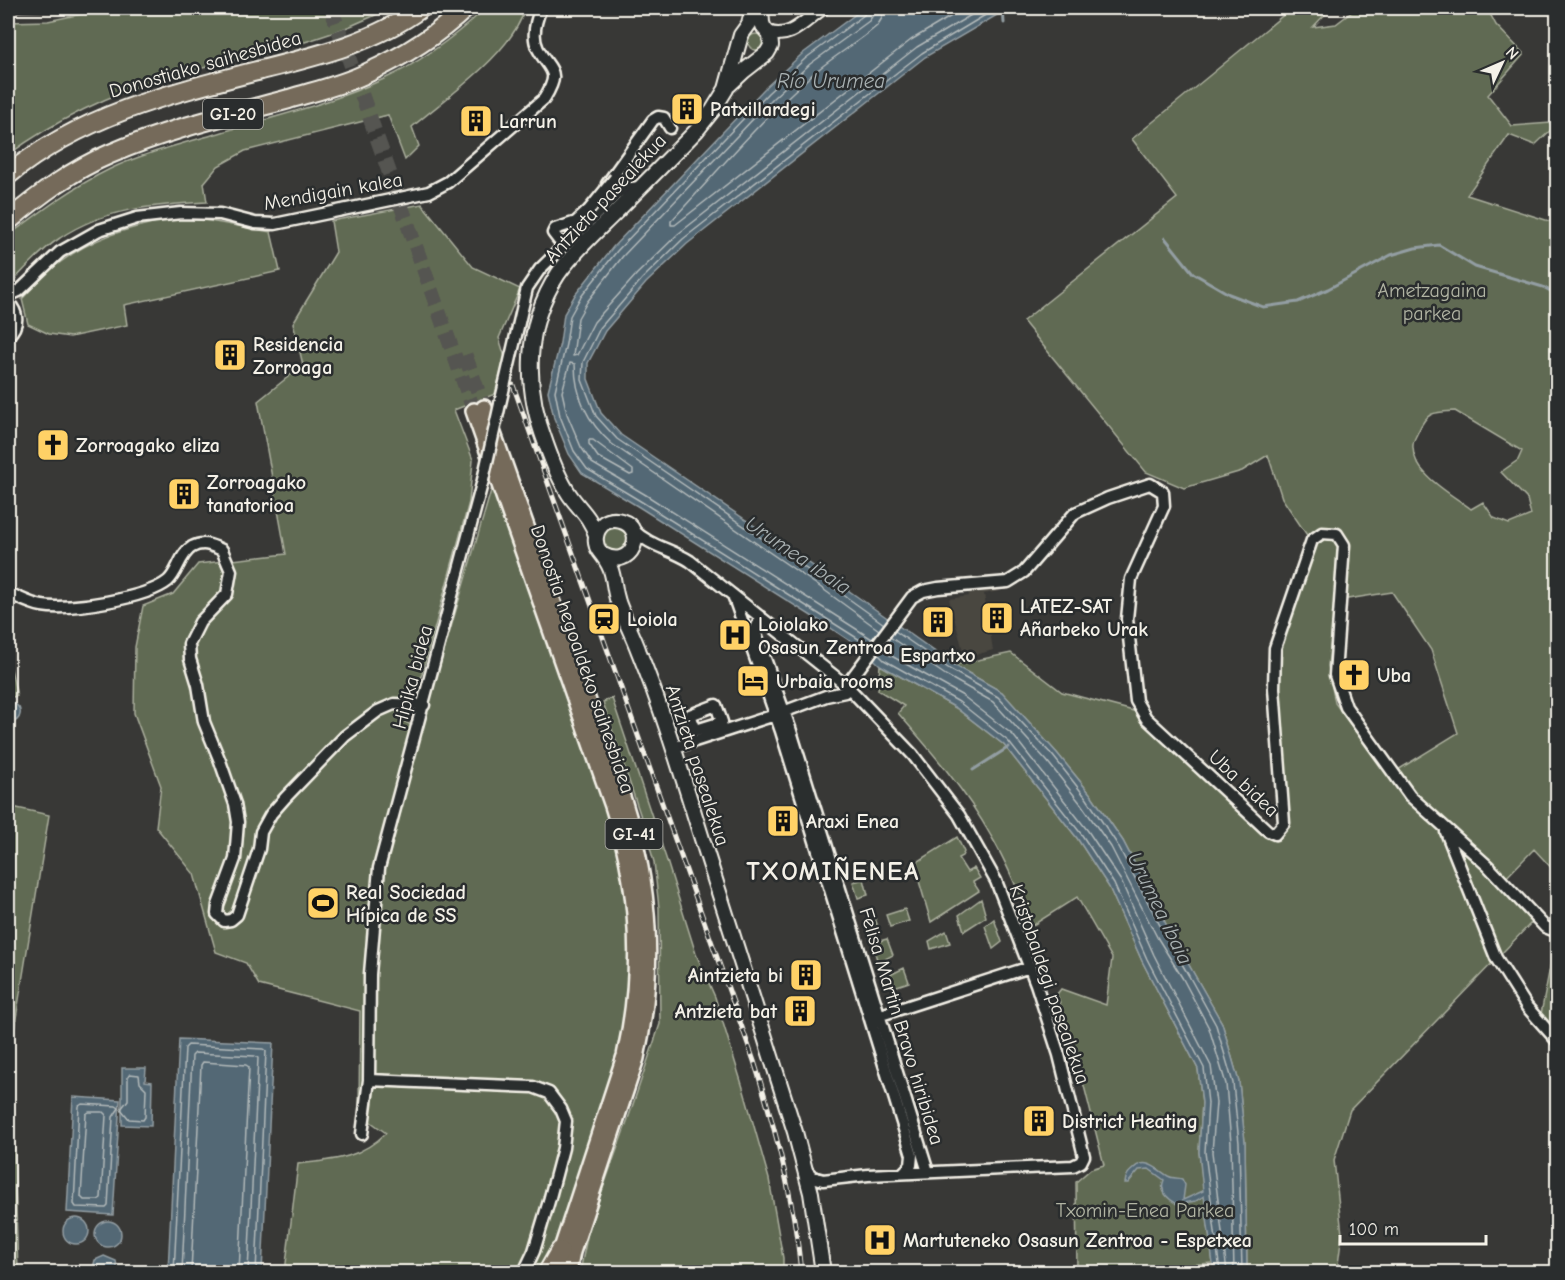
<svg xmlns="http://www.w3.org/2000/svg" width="1565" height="1280" viewBox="0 0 1565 1280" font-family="'Comic Neue',sans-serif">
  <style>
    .built { fill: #494640 }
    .green { fill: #616b52; stroke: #aaae9d; stroke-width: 1.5; fill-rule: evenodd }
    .water { fill: #526775; stroke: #939ea3; stroke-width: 1.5 }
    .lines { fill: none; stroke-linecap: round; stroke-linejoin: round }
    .shore { stroke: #b3baba; stroke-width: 1.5 }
    .stream { stroke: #939ea3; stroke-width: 3 }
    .primary-tunnel { stroke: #545451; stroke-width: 15; stroke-dasharray: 15 8; stroke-linecap: butt }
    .minor-casing { stroke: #f4f1e8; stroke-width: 15 }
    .tertiary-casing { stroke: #f4f1e8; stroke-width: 16 }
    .secondary-casing { stroke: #f4f1e8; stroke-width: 18 }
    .primary-casing { stroke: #f4f1e8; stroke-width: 20 }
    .motorway-casing { stroke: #f4f1e8; stroke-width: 22 }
    .minor { stroke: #2a2d2e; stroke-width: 10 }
    .tertiary { stroke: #2a2d2e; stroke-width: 12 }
    .secondary { stroke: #2a2d2e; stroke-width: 14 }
    .primary { stroke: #746a5a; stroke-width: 15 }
    .motorway { stroke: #746a5a; stroke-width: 18 }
    .rail-casing { stroke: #f4f1e8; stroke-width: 5 }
    .rail { stroke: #2a2d2e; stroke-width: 3; stroke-dasharray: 9; stroke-linecap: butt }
    .minor-bridge-casing { stroke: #f4f1e8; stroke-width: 15; stroke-linecap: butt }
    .minor-bridge { stroke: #2a2d2e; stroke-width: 10 }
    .labels { text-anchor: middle; stroke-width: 5; stroke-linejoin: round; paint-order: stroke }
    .shield { fill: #2a2d2e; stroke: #b7b6b0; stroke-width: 1.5 }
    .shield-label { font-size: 18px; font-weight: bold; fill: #f4f1e8 }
    .street-label { font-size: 20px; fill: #f4f1e8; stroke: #2a2d2e }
    .poi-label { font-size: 20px; font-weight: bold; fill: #f4f1e8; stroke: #2a2d2e; text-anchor: start }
    .park-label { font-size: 20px; fill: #b2b5a4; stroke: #2a2d2e }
    .water-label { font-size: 21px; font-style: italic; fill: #abb3b4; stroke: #2a2d2e }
    .district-label { font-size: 26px; font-weight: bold; letter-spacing: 1.5px; fill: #f4f1e8; stroke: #2a2d2e }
  </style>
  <rect width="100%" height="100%" fill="#383836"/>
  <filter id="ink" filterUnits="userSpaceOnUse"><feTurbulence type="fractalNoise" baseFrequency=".0167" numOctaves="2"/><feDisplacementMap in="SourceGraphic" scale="12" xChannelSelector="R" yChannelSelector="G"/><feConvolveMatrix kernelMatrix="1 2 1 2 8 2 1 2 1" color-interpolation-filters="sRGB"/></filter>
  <g filter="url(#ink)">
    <path class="built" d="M998,584L1000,591L984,594L993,650L965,658L949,599L969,596L967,588Z"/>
    <path class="green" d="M138,8L175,9L179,8H389C321,45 242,57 167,77C112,93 54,121 8,155V22L48,21L96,11Z
      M486,8H525C513,53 448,96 412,127L419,146L405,160L388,115L245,151L218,166L204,183L207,202C155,205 104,208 60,238C41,250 27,267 12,282L8,284V236C40,212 73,187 110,169C140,155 173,146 205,137C265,119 328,105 386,78C422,62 457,34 486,8Z
      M1292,8H1331L1313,27L1336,24L1357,8H1487L1496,25L1524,54L1488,95L1512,126L1551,123L1553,128L1535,145L1509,135L1467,195L1552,222L1557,221V874L1534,849L1500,884L1533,921L1350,1110L1334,1160L1342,1234L1337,1272H1247L1245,1143L1239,1082L1222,1023L1169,930L1123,841L1092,796L1057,753L1002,692L954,665L1011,653L1062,692L1137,712L1156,734L1261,834L1279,838L1290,824L1279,713L1280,648L1315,547L1282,498L1268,455L1242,471L1184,488L1146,472L1023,321L1177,198L1132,139ZM1455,411L1522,451L1518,460L1501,472L1527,499L1531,515L1509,524L1494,518L1483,502L1471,509C1451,494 1411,473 1413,445C1413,441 1416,436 1418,432C1427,411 1434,412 1455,411ZM1392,592L1431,650L1458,733L1388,776L1335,703L1328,666L1335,601Z
      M748 42a8 8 0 1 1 16 0a8 8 0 1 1-16 0Z
      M422,204L473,267L520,289L499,338L505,357L495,394L454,410L473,460L469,502L422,674L401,720L421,730L492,487L584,740L614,831L625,879L632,962L623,1044L560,1231L543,1272H285L298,1164C333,1160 360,1159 386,1133L359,1113L360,1011L259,985L246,963L216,952L194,874L156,827L161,786L134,713L135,647L143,606L173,594L198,564L286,554L258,401L303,365L293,323L336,252L331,221Z
      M170,219L204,220L271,232L280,271L124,305L127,325L70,337L49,334L28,324L22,299C33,288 43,275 55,266C93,237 124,229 170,219Z
      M602 540a13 13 0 1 1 26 0a13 13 0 1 1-26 0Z
      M880,665L956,708L1004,745L1077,838L1109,887L1142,961L1198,1069L1202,1103L1199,1152L1213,1263L1164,1267L1163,1272H1077L1076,1182L1091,1169L1104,1165L1076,1054L1057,994L1061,989L1106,1005L1112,958L1077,897L1030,927L1025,918L1029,916C1017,889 1006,861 991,836C966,791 932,752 898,713L904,706L878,690Z
      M11,669L17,696L8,698V670Z
      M612,698L666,858L696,954L715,997L744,1091L769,1179L783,1258V1272H580L589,1227L629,1116L660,1024L659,908L654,862L644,826L603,702Z
      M8,806L49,815L11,1049L18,1272H8Z
      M957,837L964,852L962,856L958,858L967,872L974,868L980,878L973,882L979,891L931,922L914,864Z
      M864,879L868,895L858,898L853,882Z
      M981,899L986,917L964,931L959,915Z
      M905,909L909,921L890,927L886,915Z
      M875,918L879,930L872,932V935L869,936L865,921Z
      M994,919L1002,942L993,949L985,926Z
      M946,931L950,943L931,949L929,941Z
      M887,939L893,955L878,963L872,943Z
      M1557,955V1035L1541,1014L1551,962Z
      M904,968L909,982L894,987L890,975Z"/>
    <path class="water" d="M864,8H1009L925,57L687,244L646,283L605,331L588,363V379L601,413L621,435L828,576L954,665L1002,692L1057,753L1092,796L1123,841L1169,930L1222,1023L1239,1082L1245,1142L1247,1272H1214L1204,1196L1196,1201L1177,1204C1168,1199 1159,1191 1164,1180L1149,1169L1139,1170L1128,1183H1125C1126,1175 1128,1173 1134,1168C1146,1157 1157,1169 1168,1176C1173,1179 1177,1177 1182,1179L1185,1185L1183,1200L1203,1191L1199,1152L1202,1103L1198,1069L1142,961L1109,887L1077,838L1004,745L956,708L880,665L865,651L829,627L639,507L582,473L569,454L554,418L548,391L560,343L564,314L575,295L613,247L764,89L802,54Z
      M13,703C24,708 22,721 10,723L9,720L12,707L10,704Z
      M179,1039L273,1043L262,1272H168Z
      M122,1068H146L145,1081L152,1082L151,1126L122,1125Z
      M73,1097L120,1100L113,1215L67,1212Z
      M63 1231a13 13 0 1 1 26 0a13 13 0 1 1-26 0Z
      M95 1234a13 13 0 1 1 26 0a13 13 0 1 1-26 0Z
      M104,1256L116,1261L118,1272H92L95,1260Z"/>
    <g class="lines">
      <path class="shore" d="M867,8L864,15L806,58L768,93L617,251L580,298L570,316L566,344L555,391L560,416L574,451L587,469L642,502L868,645
        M874,8L873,15L869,21L810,64L773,98L623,256L587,302L578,318L573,356L577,355L594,322L637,274L678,234L917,47L983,8
        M883,8L882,18L877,26C857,43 834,56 814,73C762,118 718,171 671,221V225H675L911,40L965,8
        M589,440H593L633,470V474L630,475L598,457L589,444Z
        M884,624L824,581L617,439L596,416L582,380L583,362L600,328L642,279L683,239L922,53L997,8
        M895,631L951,670L998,697L1053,756L1087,799L1117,844L1164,933L1189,976L1216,1025L1233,1083L1239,1143L1242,1272
        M890,637L947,676L993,702L1047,761L1081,804L1111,847L1157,937L1183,979L1209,1028L1226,1084L1231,1143L1234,1272
        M872,639L646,495L592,463L581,447L567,414L562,392L570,363L575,364C575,396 588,423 612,444L820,587L879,630
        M882,648L888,654L963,696L1013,735L1088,831L1121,881L1154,955L1211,1066L1216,1103L1212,1152L1227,1272
        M878,654L884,660L959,702L1008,741L1082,835L1114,884L1147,959L1204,1068L1208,1103L1205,1152L1220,1272
        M130,1074L139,1075L140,1083L146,1089L145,1117L143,1120L129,1119L121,1109L128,1100V1077Z
        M82,1104L116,1106L119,1108L113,1117L108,1206L106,1208L76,1207L74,1204L79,1106Z
        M89,1112H103L106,1115L101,1198L98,1200H84L81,1197L86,1114Z
        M174,1272L185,1048L188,1045L263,1049L266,1051L256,1272
        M182,1272L192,1056L195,1053L255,1056L258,1058L248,1272
        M191,1272L201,1065L203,1062L246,1065L249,1067L239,1272"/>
      <path class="stream" d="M1003,8L1004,23
        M1165,238L1193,273L1229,294L1263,307L1298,302L1328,289L1391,255L1415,248L1439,245L1475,267L1543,287L1558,295
        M973,770L1009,747"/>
      <path class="primary-tunnel" d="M331,8L474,411
        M465,355L484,408"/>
      <g class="minor-casing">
        <path id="minor" d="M607,184L653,120L658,117L664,118L670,128
          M563,246L553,233L555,229L576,222L589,210
          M8,296L19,291L60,252L99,230L137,218L181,213L220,214L255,223L275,224L429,192L448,182L544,99C562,70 550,72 538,49C531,36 536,20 541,8
          M8,302C19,313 19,325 8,336
          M500,404L527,288L540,269L617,194L624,189L640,187
          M632,529C651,547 669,548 690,561L847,686L913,755L959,815L996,881L1036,984L1059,1055L1084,1156L1081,1162L1073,1166L868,1175L823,1180L813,1177L806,1170
          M8,593C18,597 30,604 42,606C69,611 147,598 168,581C178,572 180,554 192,547C203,541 211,545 222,550L231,571L227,594L200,622L189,644L190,659L198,685L204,722L220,761L235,804L238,822L235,859L218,905L217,914L224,921L231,920L237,915L259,849L261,832L271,814L285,798L345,736L378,711L394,704L424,705
          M733,595L781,731L912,1155L911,1165L903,1173
          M761,617L755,631L790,728L928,1172
          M716,705L722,722L696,730L690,715Z
          M673,748L775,715L826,696L845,692L851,679L912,597L923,591L938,588L1008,582L1024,572L1075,513L1108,498L1150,484L1163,492L1164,506L1131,579L1127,619L1136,701L1146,718L1268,831L1275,834L1284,823L1274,688L1275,648L1312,540L1322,533L1337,534L1344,545L1335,675L1346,707L1410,796L1488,866L1545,927L1558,932
          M1446,832L1496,958L1527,1007L1558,1042
          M881,1015L1030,967
          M369,1080L533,1087L549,1093L561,1109L566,1121L563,1148L549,1201L534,1251L524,1272
          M362,1134L369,1080L370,974L379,868L483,480"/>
      </g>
      <g class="tertiary-casing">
        <path id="tertiary" d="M768,32C790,41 806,19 823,8"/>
      </g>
      <g class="secondary-casing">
        <path id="secondary" d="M729,85L744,71L767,53L771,46L770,35L764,28L762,23L761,8
          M596,535C590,516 579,509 569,494C559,479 552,461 546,444C524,387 524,326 558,274C574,251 597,231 617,211C644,184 671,157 697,130L713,110L726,89L741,35L749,24L753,8
          M603,555C632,571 648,529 621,521C615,519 609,520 604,523C595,530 593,543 600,552C617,573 611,580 618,602C624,619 633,635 639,652C664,714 683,778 703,842C734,938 764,1035 795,1132L811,1193L823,1272"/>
      </g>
      <g class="primary-casing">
        <path id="primary" d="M484,408L624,803C651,888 655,972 636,1058L572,1252L568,1272
          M474,411L613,806C640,889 644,971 625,1056L558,1261"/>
      </g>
      <g class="motorway-casing">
        <path id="motorway" d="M8,175C81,115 171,93 261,70C317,56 375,42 421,8
          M8,221C39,195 72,170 110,154C168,129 229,115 289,99C315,91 343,85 367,73C402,57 438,34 466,8
          M548,1272L560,1251"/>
      </g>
      <use href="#minor" class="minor"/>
      <use href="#tertiary" class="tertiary"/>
      <use href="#secondary" class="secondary"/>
      <use href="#primary" class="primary"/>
      <use href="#motorway" class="motorway"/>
      <g class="rail-casing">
        <path id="rail" d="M8,10L65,8
          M513,385L754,1061C776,1131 794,1199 801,1272"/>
      </g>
      <use href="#rail" class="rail"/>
      <g class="minor-bridge-casing">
        <path id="minor-bridge" d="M589,210L615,178
          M483,480L500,404"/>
      </g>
      <use href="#minor-bridge" class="minor-bridge"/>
    </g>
  </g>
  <defs>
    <g id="building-square" transform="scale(1.725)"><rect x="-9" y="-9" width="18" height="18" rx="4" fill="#ffd166" stroke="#2a2d2e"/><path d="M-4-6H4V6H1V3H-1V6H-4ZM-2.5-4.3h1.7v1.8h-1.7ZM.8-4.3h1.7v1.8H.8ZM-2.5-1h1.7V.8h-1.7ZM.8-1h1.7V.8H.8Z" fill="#111"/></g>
    <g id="church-square" transform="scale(1.725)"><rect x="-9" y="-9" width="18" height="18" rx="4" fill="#ffd166" stroke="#2a2d2e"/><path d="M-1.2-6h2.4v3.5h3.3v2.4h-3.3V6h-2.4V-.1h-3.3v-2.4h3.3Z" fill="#111"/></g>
    <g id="station-square" transform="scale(1.725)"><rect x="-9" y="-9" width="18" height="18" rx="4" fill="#ffd166" stroke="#2a2d2e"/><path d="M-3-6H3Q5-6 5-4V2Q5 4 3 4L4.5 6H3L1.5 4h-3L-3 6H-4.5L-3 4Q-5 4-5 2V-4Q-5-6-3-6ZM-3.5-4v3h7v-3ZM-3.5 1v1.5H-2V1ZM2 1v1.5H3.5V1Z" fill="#111"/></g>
    <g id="hospital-square" transform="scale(1.725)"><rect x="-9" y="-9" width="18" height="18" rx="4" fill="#ffd166" stroke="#2a2d2e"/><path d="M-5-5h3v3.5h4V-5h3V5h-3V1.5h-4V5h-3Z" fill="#111"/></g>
    <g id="hotel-square" transform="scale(1.725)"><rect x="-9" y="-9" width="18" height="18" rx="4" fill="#ffd166" stroke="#2a2d2e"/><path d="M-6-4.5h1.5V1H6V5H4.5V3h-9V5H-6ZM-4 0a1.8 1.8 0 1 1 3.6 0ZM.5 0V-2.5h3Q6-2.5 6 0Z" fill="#111"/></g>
    <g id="stadium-square" transform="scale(1.725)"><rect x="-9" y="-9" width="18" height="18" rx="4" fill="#ffd166" stroke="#2a2d2e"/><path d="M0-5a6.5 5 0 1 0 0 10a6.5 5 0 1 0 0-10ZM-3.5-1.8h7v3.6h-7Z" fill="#111"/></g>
  </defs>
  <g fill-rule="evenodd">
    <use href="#building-square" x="687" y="109"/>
    <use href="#building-square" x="476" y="121"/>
    <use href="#building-square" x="230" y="355"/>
    <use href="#church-square" x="53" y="445"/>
    <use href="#building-square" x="184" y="494"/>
    <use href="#building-square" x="997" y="618"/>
    <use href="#station-square" x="604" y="619"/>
    <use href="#building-square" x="938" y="622"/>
    <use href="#hospital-square" x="735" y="635"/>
    <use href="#church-square" x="1354" y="675"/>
    <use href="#hotel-square" x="753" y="681"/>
    <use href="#building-square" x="783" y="821"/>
    <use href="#stadium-square" x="323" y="903"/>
    <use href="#building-square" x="806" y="975"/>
    <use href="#building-square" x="800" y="1011"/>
    <use href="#building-square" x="1039" y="1121"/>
    <use href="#hospital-square" x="880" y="1240"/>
  </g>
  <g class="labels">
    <g class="shield">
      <rect x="203" y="99" width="60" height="30" rx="4.5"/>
      <rect x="605.5" y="819" width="57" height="30" rx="4.5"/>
    </g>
    <g class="shield-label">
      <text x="233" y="120">GI-20</text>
      <text x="634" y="840">GI-41</text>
    </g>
    <g class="street-label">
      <text transform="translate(205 64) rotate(-16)" y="7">Donostiako saihesbidea</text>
      <text transform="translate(333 191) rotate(-10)" y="7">Mendigain kalea</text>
      <text transform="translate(605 198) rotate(-47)" y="7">Antzieta pasealekua</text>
      <text transform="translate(583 659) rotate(71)" y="7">Donostia hegoaldeko saihesbidea</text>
      <text transform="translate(412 677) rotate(-75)" y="7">Hipika bidea</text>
      <text transform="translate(698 765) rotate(72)" y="7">Antzieta pasealekua</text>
      <text transform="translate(1244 783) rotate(43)" y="7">Uba bidea</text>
      <text transform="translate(1050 984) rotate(71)" y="7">Kristobaldegi pasealekua</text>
      <text transform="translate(902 1026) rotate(73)" y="7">Felisa Martin Bravo hiribidea</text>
    </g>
    <g class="poi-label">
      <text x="710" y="116">Patxillardegi</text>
      <text x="499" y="128">Larrun</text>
      <text x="253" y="351">Residencia<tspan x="253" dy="23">Zorroaga</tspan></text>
      <text x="76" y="452">Zorroagako eliza</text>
      <text x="207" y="489">Zorroagako<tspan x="207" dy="23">tanatorioa</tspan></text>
      <text x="1020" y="613">LATEZ-SAT<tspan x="1020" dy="23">Añarbeko Urak</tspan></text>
      <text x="627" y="626">Loiola</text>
      <text x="758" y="631">Loiolako<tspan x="758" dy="23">Osasun Zentroa</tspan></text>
      <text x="938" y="662" text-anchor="middle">Espartxo</text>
      <text x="1377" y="682">Uba</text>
      <text x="776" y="688">Urbaia rooms</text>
      <text x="806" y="828">Araxi Enea</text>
      <text x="346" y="899">Real Sociedad<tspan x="346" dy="23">Hípica de SS</tspan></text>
      <text x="783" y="982" text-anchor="end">Aintzieta bi</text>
      <text x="777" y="1018" text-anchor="end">Antzieta bat</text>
      <text x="1062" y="1128">District Heating</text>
      <text x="903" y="1247">Martuteneko Osasun Zentroa - Espetxea</text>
    </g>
    <g class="park-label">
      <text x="1432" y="297">Ametzagaina<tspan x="1432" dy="23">parkea</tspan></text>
      <text x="1145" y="1217">Txomin-Enea Parkea</text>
    </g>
    <g class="water-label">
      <text x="831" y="88">Río Urumea</text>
      <text transform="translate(798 555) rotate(34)" y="7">Urumea ibaia</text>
      <text transform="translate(1160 908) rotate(64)" y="7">Urumea ibaia</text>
    </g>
    <g class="district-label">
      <text x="833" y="880">TXOMIÑENEA</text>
    </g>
  </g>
  <rect width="1565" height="1280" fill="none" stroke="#2a2d2e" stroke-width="30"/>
  <rect x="15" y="15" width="1535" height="1250" fill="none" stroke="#f4f1e8" stroke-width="2" filter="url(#ink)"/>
  <g transform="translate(1502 63) rotate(46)" stroke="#2a2d2e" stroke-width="4.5" paint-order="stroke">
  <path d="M0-4.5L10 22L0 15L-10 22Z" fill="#f4f1e8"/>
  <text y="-9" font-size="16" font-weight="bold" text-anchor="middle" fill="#f4f1e8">N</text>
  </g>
  <path d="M1340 1235v9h146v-9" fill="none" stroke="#f4f1e8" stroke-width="3"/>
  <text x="1349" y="1235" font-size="18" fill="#f4f1e8" stroke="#2a2d2e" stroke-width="4.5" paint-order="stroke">100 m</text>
</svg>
